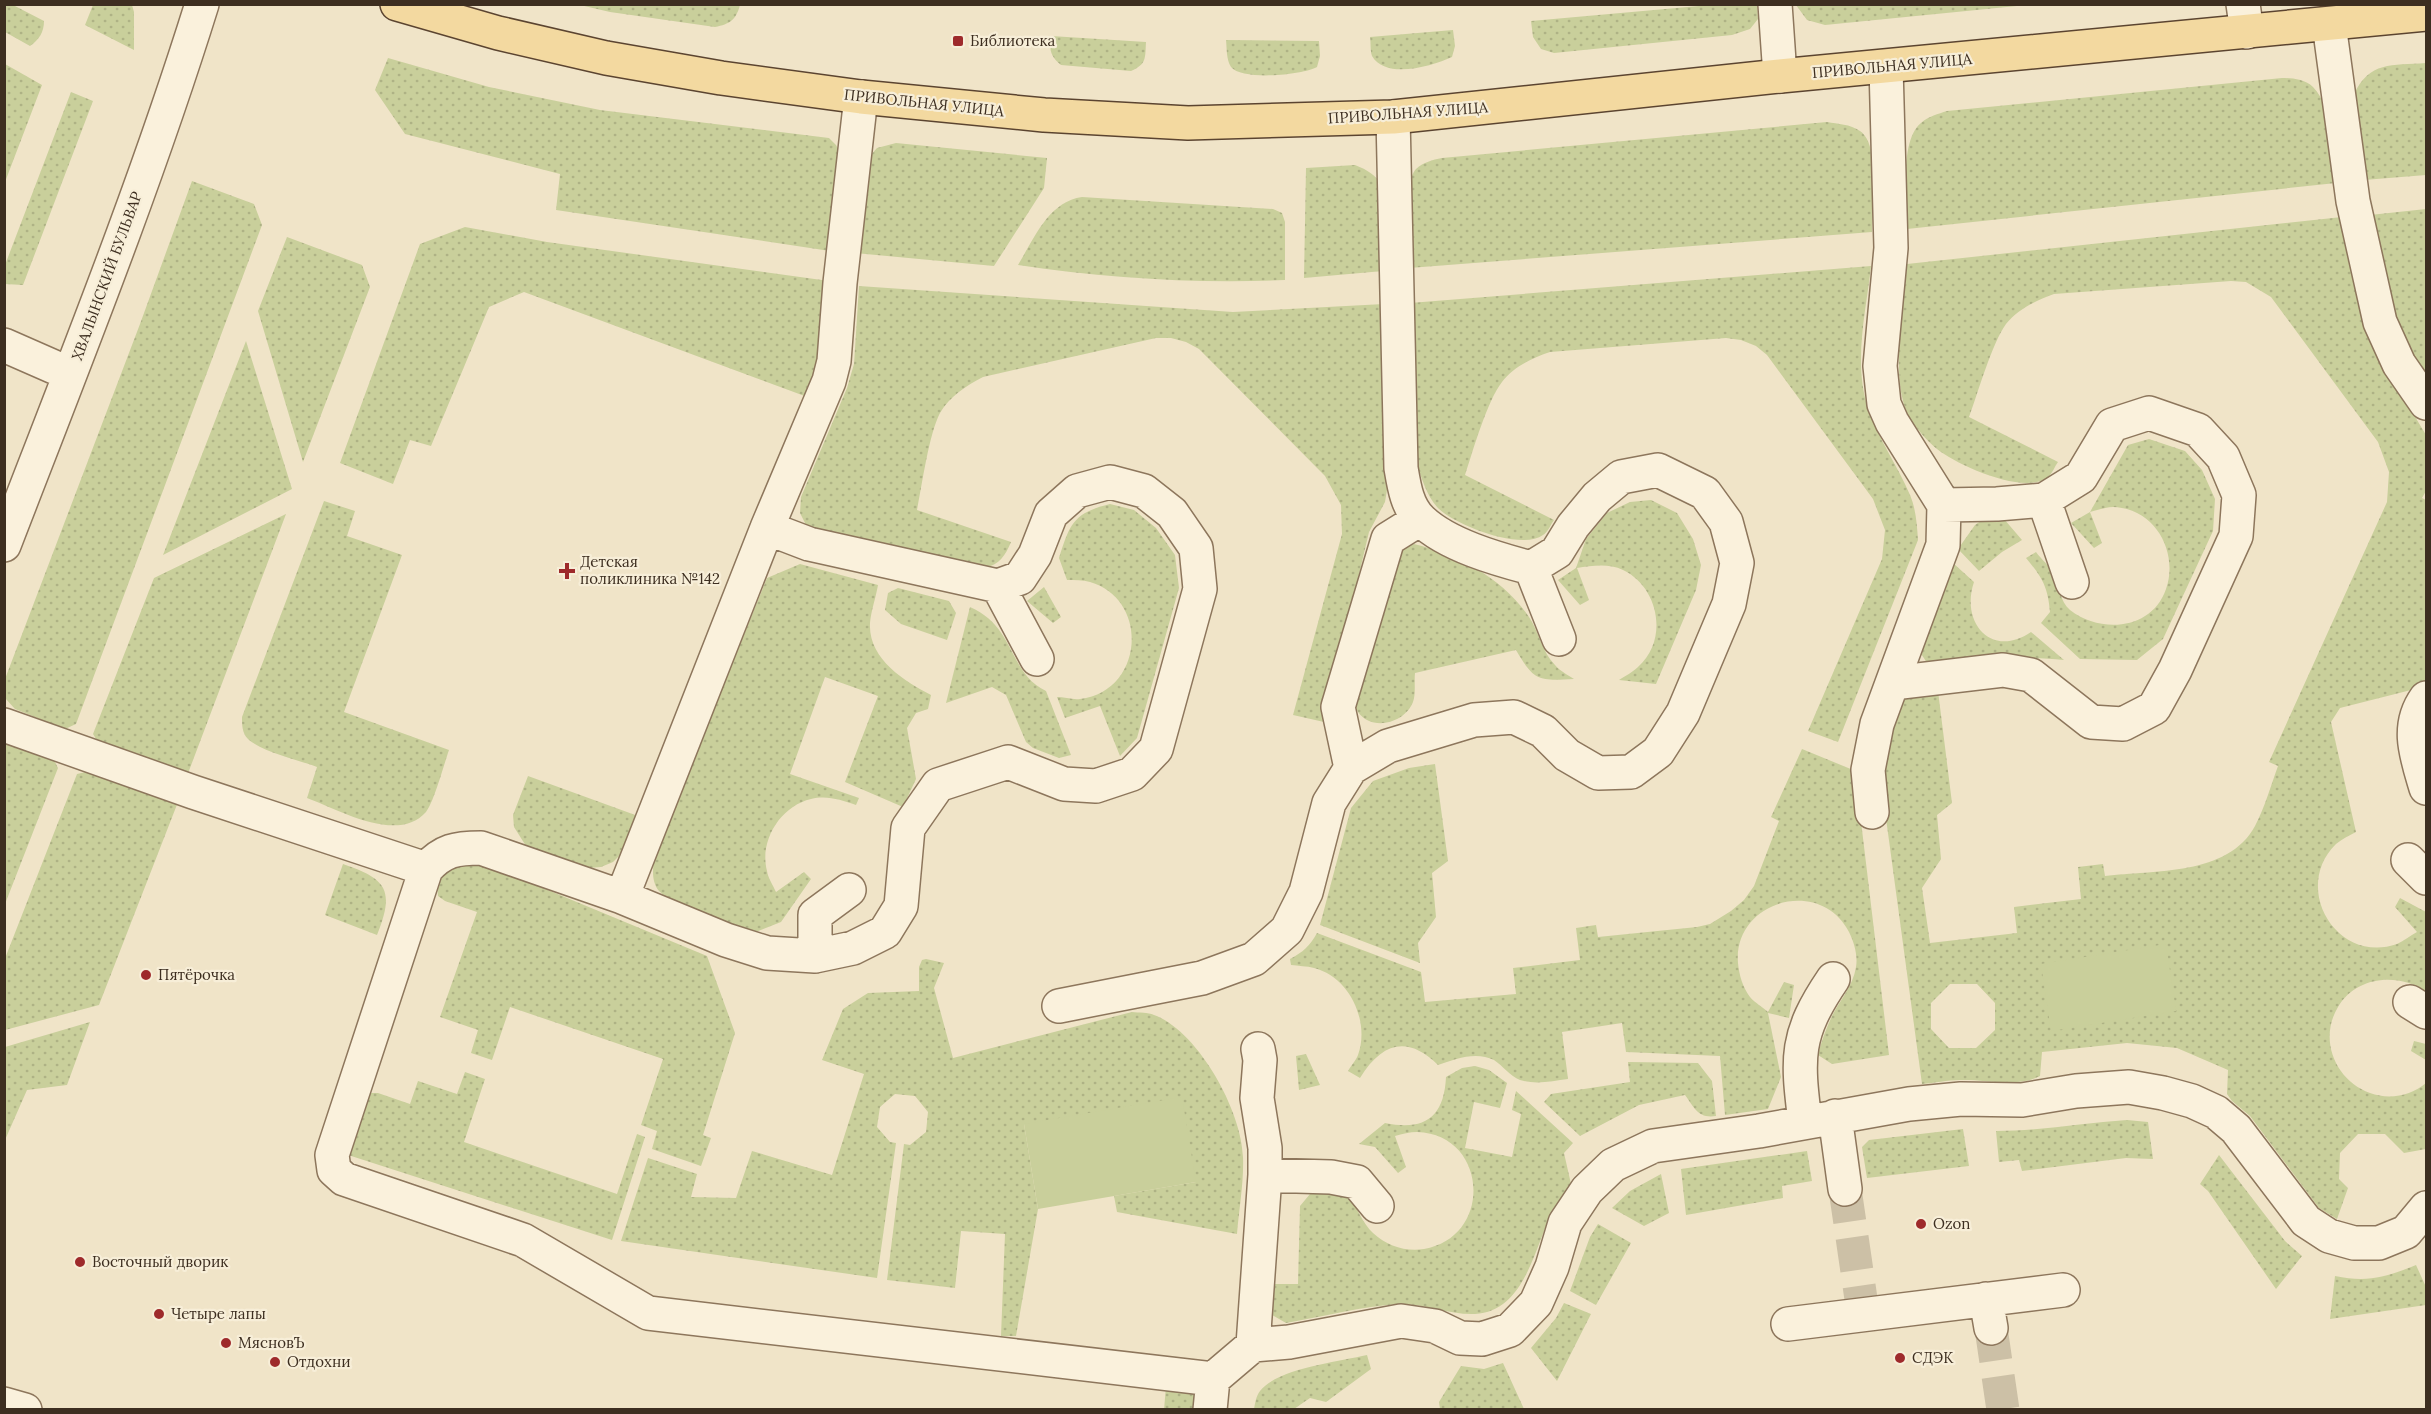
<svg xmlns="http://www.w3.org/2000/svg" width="2431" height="1414" viewBox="0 0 2431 1414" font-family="Lora,serif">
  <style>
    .grass { fill: url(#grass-dots); fill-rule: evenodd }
    .garden { fill: #c9cf9b }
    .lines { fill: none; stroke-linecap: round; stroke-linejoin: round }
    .minor-tunnel { stroke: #ccc0a6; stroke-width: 33; stroke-dasharray: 33 16; stroke-linecap: butt }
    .minor-casing { stroke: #8d765c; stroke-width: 36 }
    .major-casing { stroke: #5b4430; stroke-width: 36 }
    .minor { stroke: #faf1dc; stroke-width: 33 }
    .major { stroke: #f3d9a0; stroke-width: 33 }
    .poi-dot { fill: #9e2a2b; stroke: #f7eed8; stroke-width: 2 }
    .labels { text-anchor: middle; stroke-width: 4.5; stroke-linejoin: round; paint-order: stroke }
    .poi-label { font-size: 15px; fill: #3d2e20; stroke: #f7eed8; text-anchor: start }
    .street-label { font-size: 15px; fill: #3d2e20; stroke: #f7eed8 }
  </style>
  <defs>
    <pattern id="grass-dots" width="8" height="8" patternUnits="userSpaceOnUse" patternTransform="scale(1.5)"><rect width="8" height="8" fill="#c9cf9b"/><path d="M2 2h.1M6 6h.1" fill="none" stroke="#aeb285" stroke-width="1.8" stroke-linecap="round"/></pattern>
  </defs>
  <rect width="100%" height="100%" fill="#f0e4c8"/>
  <path class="grass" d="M5,4L13,5L44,21C44,32 39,40 30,46L5,32Z
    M93,5H132L134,12V50L85,25Z
    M580,5H740C736,20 730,24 715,27L610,12Z
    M1710,5H1757L1758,19L1750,29L1732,35L1554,53L1541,49L1533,37L1531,21Z
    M1796,5V4L2027,5L1825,25L1807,20Z
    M1453,30L1455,46L1452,57C1432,66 1386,80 1372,56C1370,50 1371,43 1370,37Z
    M1051,36L1146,42C1145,58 1147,64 1131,71L1061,65C1050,56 1049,49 1051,36Z
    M1226,40L1319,41L1320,56L1317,67C1303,75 1242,81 1231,67C1226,59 1227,49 1226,40Z
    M388,58L489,87L600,110L829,138L836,145L841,154L830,251L556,210L560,174L405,134L375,90Z
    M2426,63V175L2364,180L2353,96C2370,60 2391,66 2426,63Z
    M5,64L42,85L5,182Z
    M2282,78C2292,78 2305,79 2313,87C2335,110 2332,154 2336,183L1907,229C1907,202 1899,141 1921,123C1929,116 1938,114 1947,111Z
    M71,92L93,101L23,285L5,284V265Z
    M1827,122C1838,124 1850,124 1860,131C1881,145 1872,208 1872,232L1409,268C1409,248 1403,182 1416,169C1424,162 1432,160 1442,158Z
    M896,143L1047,158L1044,188L994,266L855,253L870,156L877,148Z
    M1355,165C1368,170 1375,175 1383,186V271L1304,278L1306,168Z
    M192,181L254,204L262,225L76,724L65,729L15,709L5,698V679L140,324Z
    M1082,197L1273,209L1282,213L1285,222V280C1196,284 1106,278 1018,265C1034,239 1048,202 1082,197Z
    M2426,209V380C2391,327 2384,275 2370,215Z
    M2342,217L2366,326L2375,350L2426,435V491L2422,498L2426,500V681L2411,690L2340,708L2331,722L2356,832C2350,835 2342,839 2336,844C2291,888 2337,965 2397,944C2404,941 2411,935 2417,932L2395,907L2400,898L2426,912V992C2399,972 2356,976 2338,1007C2318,1040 2336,1081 2370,1093C2389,1100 2411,1096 2426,1083V1149L2404,1153L2385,1134H2358L2340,1153L2339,1179L2348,1188L2337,1219L2319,1208L2250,1116L2232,1101L2227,1094L2228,1070L2177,1048L2127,1043L2042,1052L2040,1076C2018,1088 1984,1079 1960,1080C1947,1080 1935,1083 1922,1084L1885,811V767L1891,726L1904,696L1938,691L1952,803L1937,815L1941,859L1922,888L1930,943L2017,933L2014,907L2081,899L2078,867L2103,864L2105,876C2154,870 2228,876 2255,826C2265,807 2271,785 2278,766L2269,762L2387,502L2389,472L2378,442L2271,297L2246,282L2231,281L2054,294C2037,300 2018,309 2006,324C1992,343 1978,393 1969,417L2058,462C2055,466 2052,474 2048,477C2025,496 1957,465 1937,449C1923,437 1907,419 1903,401C1893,363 1904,304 1907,264ZM1950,984H1977L1995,1003V1030L1976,1048H1949L1931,1029V1003Z
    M465,227L547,242L829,281L825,359L810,398L524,292L489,307L431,446L410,440L393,484L340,463L420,244Z
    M287,237L362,265L370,287L303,462L258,311Z
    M1871,266C1866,312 1853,363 1868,408C1878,439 1898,466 1910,495C1916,509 1917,525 1918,540L1838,742L1808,731L1882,559L1885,530L1873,499L1767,355L1756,346L1741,340L1726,338L1550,352C1532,358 1513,367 1502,382C1487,401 1473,451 1465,475L1554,520C1551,524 1548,532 1543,535C1521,551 1454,525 1437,507C1427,496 1422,479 1417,465L1410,303Z
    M859,286L1233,312L1384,304L1388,484L1385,502L1369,532L1324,722L1293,715L1342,534L1341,505L1325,476L1199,349L1186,342L1171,338H1156L983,377C967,385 949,397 940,413C929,434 922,485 917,510L1011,542C1005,556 1000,564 985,568L808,529L800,513L801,497L847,388L854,364Z
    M246,341L292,489L163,555Z
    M2149,439L2185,451L2202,470L2215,499L2213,531L2163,639L2137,660L2080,659L2041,623L2050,612C2048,587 2042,577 2026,558L2036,552C2041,559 2050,566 2053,573C2059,585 2060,602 2070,610C2101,634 2152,630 2166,589C2179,552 2155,508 2113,507C2106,507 2097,510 2090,512L2102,543L2094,548L2071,523L2090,512L2128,445Z
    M1651,500L1677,513L1693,539L1701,565L1696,590L1656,684L1619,680C1625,676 1633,672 1638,667C1669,640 1659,587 1623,570C1608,563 1592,566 1577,568L1589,600L1580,605L1558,580L1576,568L1586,539L1607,513L1630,502Z
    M324,501L355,511L347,536L402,555L344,712L449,750C444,764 434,802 426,812C398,844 339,810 307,798L317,767C299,760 262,752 248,739C242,733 242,725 242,717Z
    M1110,504L1134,510L1156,528L1175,555L1179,588L1137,738L1120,756L1100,706L1065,718L1057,697C1064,697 1073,700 1080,699C1143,692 1151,600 1090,582C1083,580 1074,580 1067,580L1059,558C1070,524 1073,513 1110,504Z
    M286,514L187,776L101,747L93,734L154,578Z
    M1985,518L2004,519L2022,540L2002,552L1979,571L1958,549L1975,525Z
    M1414,544C1458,555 1503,578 1529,617C1539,632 1542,652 1555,665C1560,671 1568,675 1574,679C1538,681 1534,681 1516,650L1415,673C1414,681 1416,694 1413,702C1405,723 1372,732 1358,712C1354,706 1355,695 1354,688L1397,549Z
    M1953,563L1974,582C1960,623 1992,659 2031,632L2064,660C2018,655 1976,662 1931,669L1918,649Z
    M800,564L878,585C876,597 871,611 870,623C868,659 904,681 931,695L928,709L916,713L907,728L916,779L903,807L845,782L878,696L825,677L790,774L859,798L856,805C841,800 827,795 811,799C781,806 759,840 767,871C768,878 773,885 776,892L804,872L811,879L781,922L753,933C733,925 672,906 659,891C650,880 653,864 656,851L767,578Z
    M1044,587L1061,617L1053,623L1027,601Z
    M898,588L949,601L956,613L947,640L901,624L885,610L888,593Z
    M970,607C1016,627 1008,673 1046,691L1071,755L1059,758L1033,748L1026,742L1006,695L992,687L946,703Z
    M5,740L53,758L58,768L5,904Z
    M1802,749L1858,772L1860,813L1889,1055L1832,1064L1818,1055C1821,1042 1826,1029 1832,1016C1840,1000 1853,986 1856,967C1858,955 1854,942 1849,932C1820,876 1733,901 1738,963C1739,975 1743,988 1750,997C1755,1003 1763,1007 1768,1012L1784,982L1794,985L1789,1018L1768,1013L1781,1077L1768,1109L1725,1115L1720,1056L1626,1052L1622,1023L1562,1032L1568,1079C1552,1081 1536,1085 1520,1080C1510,1076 1503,1066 1494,1060C1476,1051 1455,1059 1438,1065C1408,1035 1382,1042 1360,1078L1348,1071C1351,1066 1356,1060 1358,1055C1370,1022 1350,977 1314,968C1307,966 1298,966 1291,965L1290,959C1303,952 1310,946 1317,933L1421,972L1425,1002L1516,994L1513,968L1580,960L1576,928L1596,925L1598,937L1697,927L1710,924L1731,911L1744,900L1754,886L1779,821L1771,817Z
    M1435,764L1448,861L1432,873L1436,917L1418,943L1420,963L1320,925L1351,808L1373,781L1409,768Z
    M90,771L178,802L99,1005L5,1030L4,961L77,774Z
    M528,776L638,816L622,853L613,862L601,867L588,868L526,846L514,827L513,815Z
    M464,862H480L707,956L735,1033L703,1135L711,1138L701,1166L652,1149L657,1131L641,1125L663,1059L510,1007L492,1060L471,1053L478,1030L440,1017L477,912L445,901L438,896L437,885L447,869Z
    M343,864C387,879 395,890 377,935L325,915Z
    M926,959L944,963L934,988L953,1058L1132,1012C1139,1013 1148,1012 1154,1015C1198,1031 1242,1111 1243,1157C1244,1182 1239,1209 1237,1234L1117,1212L1114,1196L1196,1182L1024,1124L1038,1209L1016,1336H1001L1005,1234L961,1231L955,1288L887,1280L904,1144L910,1145L926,1132L928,1112L915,1096L895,1094L880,1107L877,1127L890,1142L896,1143L877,1278L621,1241L648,1158L697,1174L691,1197L736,1198L752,1151L832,1175L864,1074L822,1060L843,1009L868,993L919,991V967L922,960Z
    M90,1022L67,1085L27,1090L5,1140V1047Z
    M2414,1041L2426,1044V1060L2411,1051Z
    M1306,1054L1320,1085L1299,1090L1296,1056Z
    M1628,1062L1698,1063L1712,1081L1716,1116C1698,1119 1694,1107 1685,1095L1639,1105L1580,1136L1544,1102L1551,1094L1630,1082Z
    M1475,1066L1489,1070L1507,1083L1500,1108L1474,1102L1465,1148L1512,1157L1521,1114L1512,1110L1516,1091L1573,1143L1564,1153L1571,1184C1566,1195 1557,1204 1551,1215C1534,1249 1524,1312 1475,1314C1449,1315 1425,1303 1398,1304C1364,1306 1321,1317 1286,1323L1265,1311V1289L1274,1284H1298L1300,1206L1310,1194L1327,1190L1349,1195C1356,1206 1363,1224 1373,1233C1387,1246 1406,1252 1424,1249C1494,1237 1488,1134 1417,1132C1410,1132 1402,1134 1395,1136L1406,1167L1398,1173L1375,1147L1359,1144L1385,1123C1424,1131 1444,1118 1446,1077L1462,1068Z
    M465,1072L485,1079L464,1142L617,1194L637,1134L645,1137L612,1240L345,1154L364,1100L370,1093H378L410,1104L418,1081L457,1094Z
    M2127,1120L2148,1122L2153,1159L2126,1158L2022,1171L2019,1160L1999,1162L1996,1131C2040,1131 2083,1123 2127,1120Z
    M1963,1129L1969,1166L1867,1178L1862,1147L1869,1140Z
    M1807,1151L1812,1181L1782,1186L1783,1198L1686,1215L1681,1169Z
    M2219,1155L2285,1241L2302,1256L2276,1289L2208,1191L2200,1184Z
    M1661,1174L1669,1213L1644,1226L1612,1208L1630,1191Z
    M1598,1224L1631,1243L1596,1305L1570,1291L1590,1237Z
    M2416,1265L2426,1287V1305L2330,1319L2335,1276C2368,1283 2386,1277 2416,1265Z
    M1564,1303L1591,1314L1557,1381L1531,1348L1556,1318Z
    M1367,1355L1371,1369L1326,1402L1310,1398L1294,1409H1254C1255,1404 1256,1396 1260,1391C1278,1368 1338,1362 1367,1355Z
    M1503,1363L1524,1409H1440L1439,1402L1461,1366L1484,1369Z
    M1166,1386C1182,1388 1200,1392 1206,1410H1164Z"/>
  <path class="garden" d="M2166,944L2176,1011L2051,1031L2041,964Z
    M1182,1097L1196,1182L1038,1209L1024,1124Z"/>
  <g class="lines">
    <path class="minor-tunnel" d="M1845,1189L1861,1299
      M1991,1328L2003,1410"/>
    <g class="minor-casing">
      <path id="minor" d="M1775,4L1780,76
        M2243,4L2247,32
        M2329,24L2353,201L2380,322L2399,364L2426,403
        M861,97L840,283L834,361L829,381L767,528L622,897L481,848C456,848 443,850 426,869L332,1155L334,1170L344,1179L523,1240L648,1313L1213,1379L1210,1410
        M4,345L70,374
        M2044,500L2072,582
        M4,545C73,366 145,187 202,4
        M1531,568L1559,639
        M998,586L1037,659
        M1893,683L2003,670L2031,675L2091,722L2123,724L2154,708L2175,670L2236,536L2239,495L2223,457L2198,430L2149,413L2112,425L2081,477L2044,500L1997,504L1944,505
        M2426,698C2405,727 2417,757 2426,788
        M4,725L193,792L426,869
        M1351,768L1338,707L1388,539L1420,519
        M1872,812L1868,770L1877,724L1943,545L1944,505L1892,422L1884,404L1880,366L1891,248L1886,67
        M2408,860L2426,878
        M622,897L726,940L767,953L815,956L853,948L885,932L901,906L908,828L938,785L1008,762L1064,784L1096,786L1132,774L1156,749L1200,589L1196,548L1172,513L1144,491L1110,482L1077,491L1051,514L1035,555L1020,578L998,586L809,544L767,528
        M815,956V915L849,890
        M2410,1002L2426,1012
        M1059,1006L1202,978L1254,959L1287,930L1306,892L1329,803L1351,768L1388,746L1474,720L1514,717L1543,731L1567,755L1598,773L1631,772L1658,752L1683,713L1729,604L1737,563L1726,522L1705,493L1658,470L1621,477L1597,497L1573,526L1557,552L1531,568C1497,559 1447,545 1421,520C1407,507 1404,486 1401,468L1393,117
        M1835,1116L1845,1189
        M1805,1122C1797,1057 1795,1035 1833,979
        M1265,1175L1331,1177L1357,1182L1377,1206
        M1986,1299L1991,1328
        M1788,1324L2063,1290
        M1253,1345L1289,1342L1401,1321L1435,1326L1460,1338L1482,1339L1510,1330L1536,1303L1552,1267L1565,1223L1587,1190L1613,1165L1653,1146L1759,1131L1909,1104L1961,1099L2022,1100L2076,1091L2129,1087L2163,1093L2192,1101L2216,1112L2236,1129L2306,1221L2329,1236L2354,1243H2379L2406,1232L2426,1208
        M1213,1379L1253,1345L1265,1175V1148L1257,1098L1260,1060L1258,1049
        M4,1404L25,1410"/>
    </g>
    <g class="major-casing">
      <path id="major" d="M397,4L498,33L606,58L721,78L861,97L1044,115L1188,123L1393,117L1780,76L2426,14"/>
    </g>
    <use href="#minor" class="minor"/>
    <use href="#major" class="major"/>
  </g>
  <g class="poi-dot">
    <rect x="952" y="35" width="12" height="12" rx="3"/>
    <path d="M564 562h6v6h6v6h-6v6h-6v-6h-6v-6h6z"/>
    <circle cx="146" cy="975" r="6"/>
    <circle cx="1921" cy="1224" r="6"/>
    <circle cx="80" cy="1262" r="6"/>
    <circle cx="159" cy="1314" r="6"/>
    <circle cx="226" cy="1343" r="6"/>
    <circle cx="1900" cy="1358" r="6"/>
    <circle cx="275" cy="1362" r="6"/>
  </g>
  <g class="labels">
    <g class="poi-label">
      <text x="970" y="46">Библиотека</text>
      <text x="580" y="567">Детская<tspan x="580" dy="17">поликлиника №142</tspan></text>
      <text x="158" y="980">Пятёрочка</text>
      <text x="1933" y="1229">Ozon</text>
      <text x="92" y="1267">Восточный дворик</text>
      <text x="171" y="1319">Четыре лапы</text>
      <text x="238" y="1348">МясновЪ</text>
      <text x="1912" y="1363">СДЭК</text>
      <text x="287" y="1367">Отдохни</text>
    </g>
    <g class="street-label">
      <text transform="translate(1892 66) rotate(-5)" y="5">ПРИВОЛЬНАЯ УЛИЦА</text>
      <text transform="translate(924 103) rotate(6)" y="5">ПРИВОЛЬНАЯ УЛИЦА</text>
      <text transform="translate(1408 113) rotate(-4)" y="5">ПРИВОЛЬНАЯ УЛИЦА</text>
      <text transform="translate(107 276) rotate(-70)" y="5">ХВАЛЫНСКИЙ БУЛЬВАР</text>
    </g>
  </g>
  <rect width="2431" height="1414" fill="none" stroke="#3d2e20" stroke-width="12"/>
</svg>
